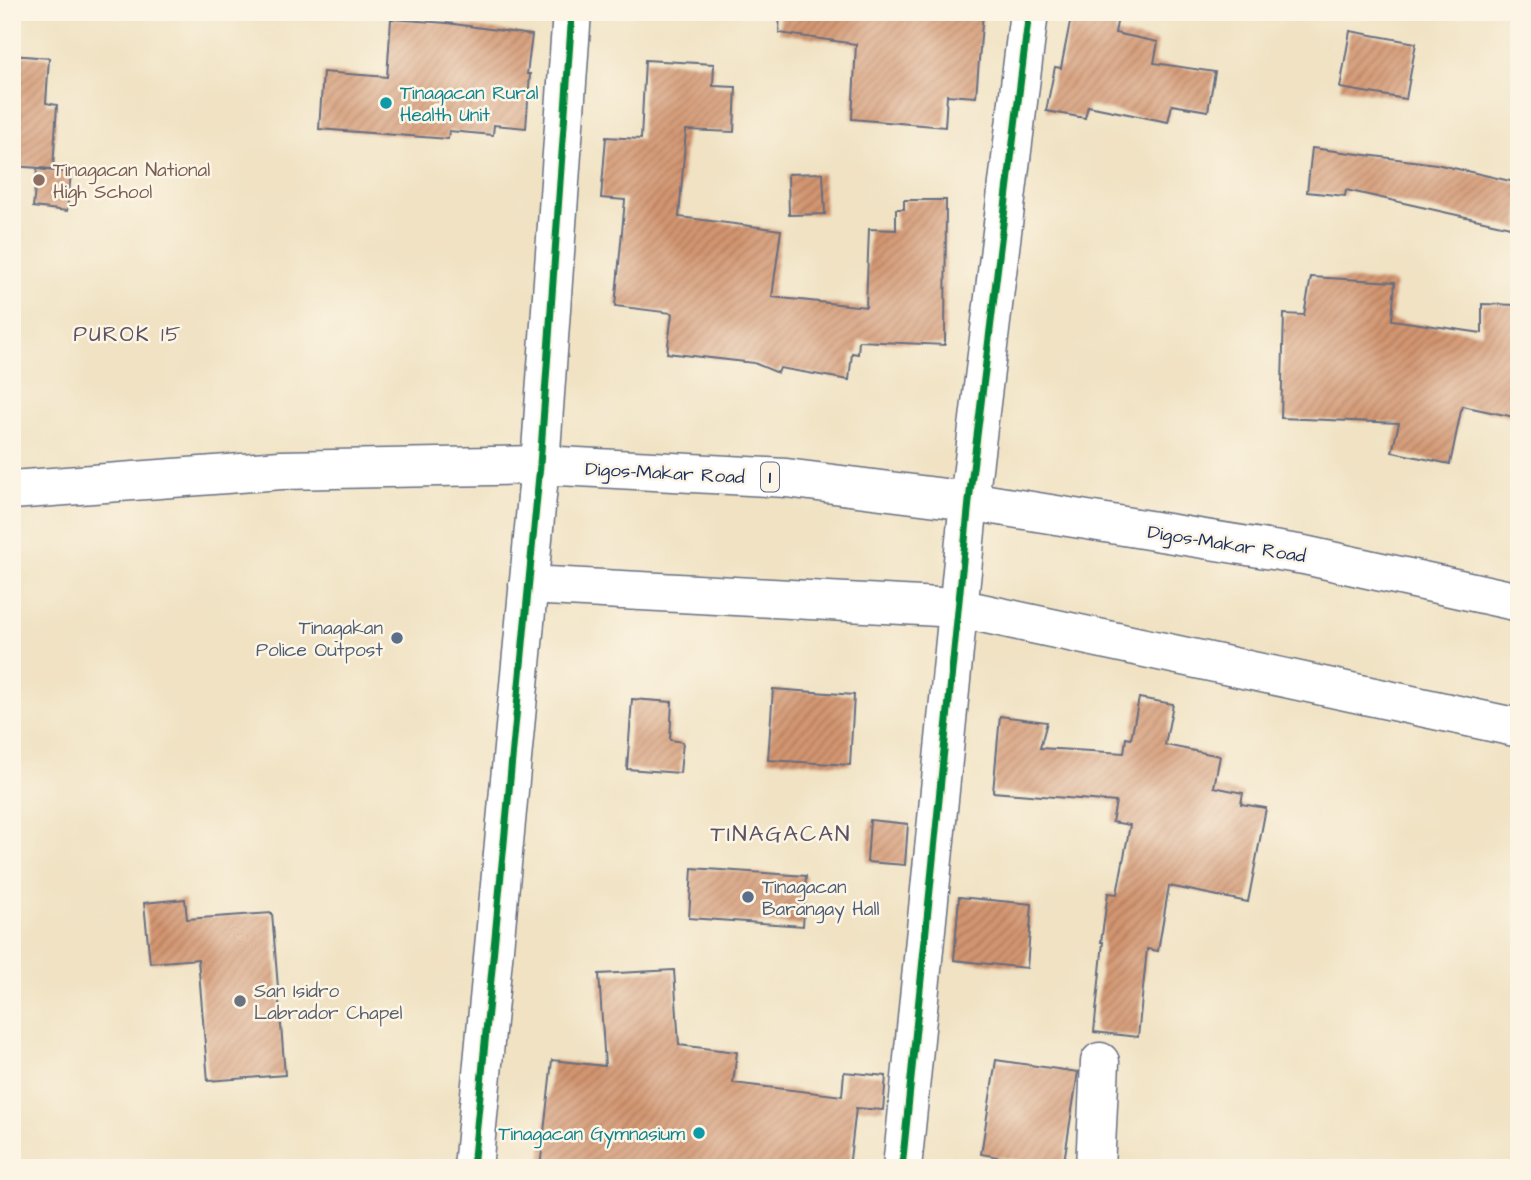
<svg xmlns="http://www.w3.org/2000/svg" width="1531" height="1180" viewBox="0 0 1531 1180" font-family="'Architects Daughter',sans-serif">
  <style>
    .building { fill: url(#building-hatch) }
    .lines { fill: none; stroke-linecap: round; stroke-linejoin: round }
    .minor-casing { stroke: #666e81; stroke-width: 41 }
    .highway-casing { stroke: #666e81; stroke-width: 41 }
    .minor { stroke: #fff; stroke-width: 38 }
    .highway { stroke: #fff; stroke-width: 38 }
    .cycleway-casing { stroke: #fcf5e5; stroke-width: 11 }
    .cycleway { stroke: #00873e; stroke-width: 7 }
    .culture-dot { fill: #0f9aa8; stroke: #fcf5e5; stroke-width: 2.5 }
    .education-dot { fill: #8d6e63; stroke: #fcf5e5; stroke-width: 2.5 }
    .service-dot { fill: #5c6f8a; stroke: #fcf5e5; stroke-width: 2.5 }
    .worship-dot { fill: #6b7280; stroke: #fcf5e5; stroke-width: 2.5 }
    .labels { text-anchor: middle; stroke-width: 5; stroke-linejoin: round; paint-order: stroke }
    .shield { fill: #fcf5e5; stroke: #5e6a86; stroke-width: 2 }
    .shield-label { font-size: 18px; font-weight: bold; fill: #1b2f5e }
    .culture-label { font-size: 19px; fill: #0d838f; stroke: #fcf5e5; text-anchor: start }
    .education-label { font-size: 19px; fill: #785e54; stroke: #fcf5e5; text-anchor: start }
    .street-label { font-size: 19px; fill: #1b2f5e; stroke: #fcf5e5 }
    .service-label { font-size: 19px; fill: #4e5e75; stroke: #fcf5e5; text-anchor: end }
    .worship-label { font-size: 19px; fill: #5b616d; stroke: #fcf5e5; text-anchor: start }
    .neighbourhood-label { font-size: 21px; letter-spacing: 2px; fill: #5b5364; stroke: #fcf5e5 }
    .quarter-label { font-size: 23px; letter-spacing: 2px; fill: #5b5364; stroke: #fcf5e5 }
  </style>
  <defs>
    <pattern id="building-hatch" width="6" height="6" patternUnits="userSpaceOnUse" patternTransform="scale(1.75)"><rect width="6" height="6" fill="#d39570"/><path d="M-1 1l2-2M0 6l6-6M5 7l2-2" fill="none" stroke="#aa7a5f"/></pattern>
  </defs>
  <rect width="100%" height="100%" fill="#fcf5e5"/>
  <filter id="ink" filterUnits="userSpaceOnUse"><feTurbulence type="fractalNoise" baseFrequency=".0143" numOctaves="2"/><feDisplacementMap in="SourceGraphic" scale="14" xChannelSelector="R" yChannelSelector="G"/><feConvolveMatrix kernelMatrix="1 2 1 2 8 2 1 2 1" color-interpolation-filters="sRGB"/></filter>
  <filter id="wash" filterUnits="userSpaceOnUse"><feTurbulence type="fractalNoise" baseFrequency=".00686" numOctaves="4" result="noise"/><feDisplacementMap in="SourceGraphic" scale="28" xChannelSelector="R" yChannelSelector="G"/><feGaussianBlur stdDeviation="1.57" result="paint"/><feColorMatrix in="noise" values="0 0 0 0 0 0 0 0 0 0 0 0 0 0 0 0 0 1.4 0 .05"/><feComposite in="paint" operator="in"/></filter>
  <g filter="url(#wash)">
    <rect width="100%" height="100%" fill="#f0e2c3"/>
    <g id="blocks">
      <path class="building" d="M780,12H983L976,97L947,95L945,127L852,119L856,44L779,33Z
        M1072,12H1119L1115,33L1158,42L1154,63L1215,72L1208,111L1172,105L1168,122L1088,106L1085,118L1046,111L1055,67L1061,68Z
        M391,19L447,23L532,35L527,74H530L526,128L494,125L493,135L449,131L448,139L319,129L323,72L387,77Z
        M1350,31L1416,43L1406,99L1340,88Z
        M12,55L49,58L46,103L57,105L53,169L12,166Z
        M645,60L714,64L713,86L736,87L734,132L686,130L679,217L781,230L772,297L866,307L869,229L896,230V209H904V200H946L945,345L859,341L858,354L852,353L849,380L780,368L778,373L754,363L667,353L672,313L615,306L625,200L601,198L606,137L641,139Z
        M1312,148L1436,164L1519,183V229L1346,190L1345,196L1307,192Z
        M37,169L71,173L67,211L33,207Z
        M823,173L825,214L789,215L788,174Z
        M1311,277L1395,282L1392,320L1482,333V304L1519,305V418L1462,406L1450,464L1392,452L1399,423L1281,418L1284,314L1304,315Z
        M773,689L854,695L850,765L768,760Z
        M1139,698L1173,704L1165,745L1220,756L1214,787L1243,793L1241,804L1266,808L1248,902L1169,886L1158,951L1147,949L1138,1037L1094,1032L1103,942H1101L1108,893L1117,894L1130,825L1112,822L1116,802L993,792L1000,716L1047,722L1040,748L1124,753L1126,738L1131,739Z
        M632,699L672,702L670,740L683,742L680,773L627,769Z
        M870,820L908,824L905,865L867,862Z
        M692,868L806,876L803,926L689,918Z
        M959,897L1032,904L1027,968L954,960Z
        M185,899L187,919L272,913L285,1075L208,1081L198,959L150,963L144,903Z
        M674,970L679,1045L737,1052L733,1083L842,1096L844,1072L886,1076L883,1110L856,1108L849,1168H540L552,1060L605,1066L599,974Z
        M996,1060L1078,1072L1063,1168L981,1154Z"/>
    </g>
  </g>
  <g filter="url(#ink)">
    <use href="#blocks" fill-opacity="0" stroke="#666e81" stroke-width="2"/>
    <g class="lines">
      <g class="minor-casing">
        <path id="minor" d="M528,585L958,608L1519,728
          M473,1168L540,465L572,12
          M902,1168L969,501L1029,12
          M1095,1168L1100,1062"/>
      </g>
      <g class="highway-casing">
        <path id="highway" d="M12,490L281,470L540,465L786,478L969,501L1304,555L1519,602"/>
      </g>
      <use href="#minor" class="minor"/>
      <use href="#highway" class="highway"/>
      <g class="cycleway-casing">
        <path id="cycleway" d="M473,1168L540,465L572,12
          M902,1168L969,501L1029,12"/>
      </g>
      <use href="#cycleway" class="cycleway"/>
    </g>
  </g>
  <g class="culture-dot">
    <circle cx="386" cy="103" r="7"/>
    <circle cx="699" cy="1133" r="7"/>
  </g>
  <circle class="education-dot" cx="39" cy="180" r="7"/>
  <g class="service-dot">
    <circle cx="397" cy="638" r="7"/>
    <circle cx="748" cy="897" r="7"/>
  </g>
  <circle class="worship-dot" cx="240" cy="1001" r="7"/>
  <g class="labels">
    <rect class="shield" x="761" y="462.5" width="18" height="29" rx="5"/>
    <g class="shield-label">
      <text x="770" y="483">1</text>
    </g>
    <g class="culture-label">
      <text x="400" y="99">Tinagacan Rural<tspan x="400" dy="22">Health Unit</tspan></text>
      <text x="685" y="1140" text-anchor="end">Tinagacan Gymnasium</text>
    </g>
    <g class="education-label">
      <text x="53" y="176">Tinagacan National<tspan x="53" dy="22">High School</tspan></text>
    </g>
    <g class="street-label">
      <text transform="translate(665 472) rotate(3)" y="7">Digos-Makar Road</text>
      <text transform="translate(1227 543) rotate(9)" y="7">Digos-Makar Road</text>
    </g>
    <g class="service-label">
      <text x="383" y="634">Tinagakan<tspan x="383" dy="22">Police Outpost</tspan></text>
      <text x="762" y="893" text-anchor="start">Tinagacan<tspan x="762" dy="22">Barangay Hall</tspan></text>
    </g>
    <g class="worship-label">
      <text x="254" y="997">San Isidro<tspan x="254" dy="22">Labrador Chapel</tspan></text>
    </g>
    <g class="neighbourhood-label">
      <text x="128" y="341">PUROK 15</text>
    </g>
    <g class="quarter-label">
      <text x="781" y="841">TINAGACAN</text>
    </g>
  </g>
  <rect width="1531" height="1180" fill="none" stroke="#fcf5e5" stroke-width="42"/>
</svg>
